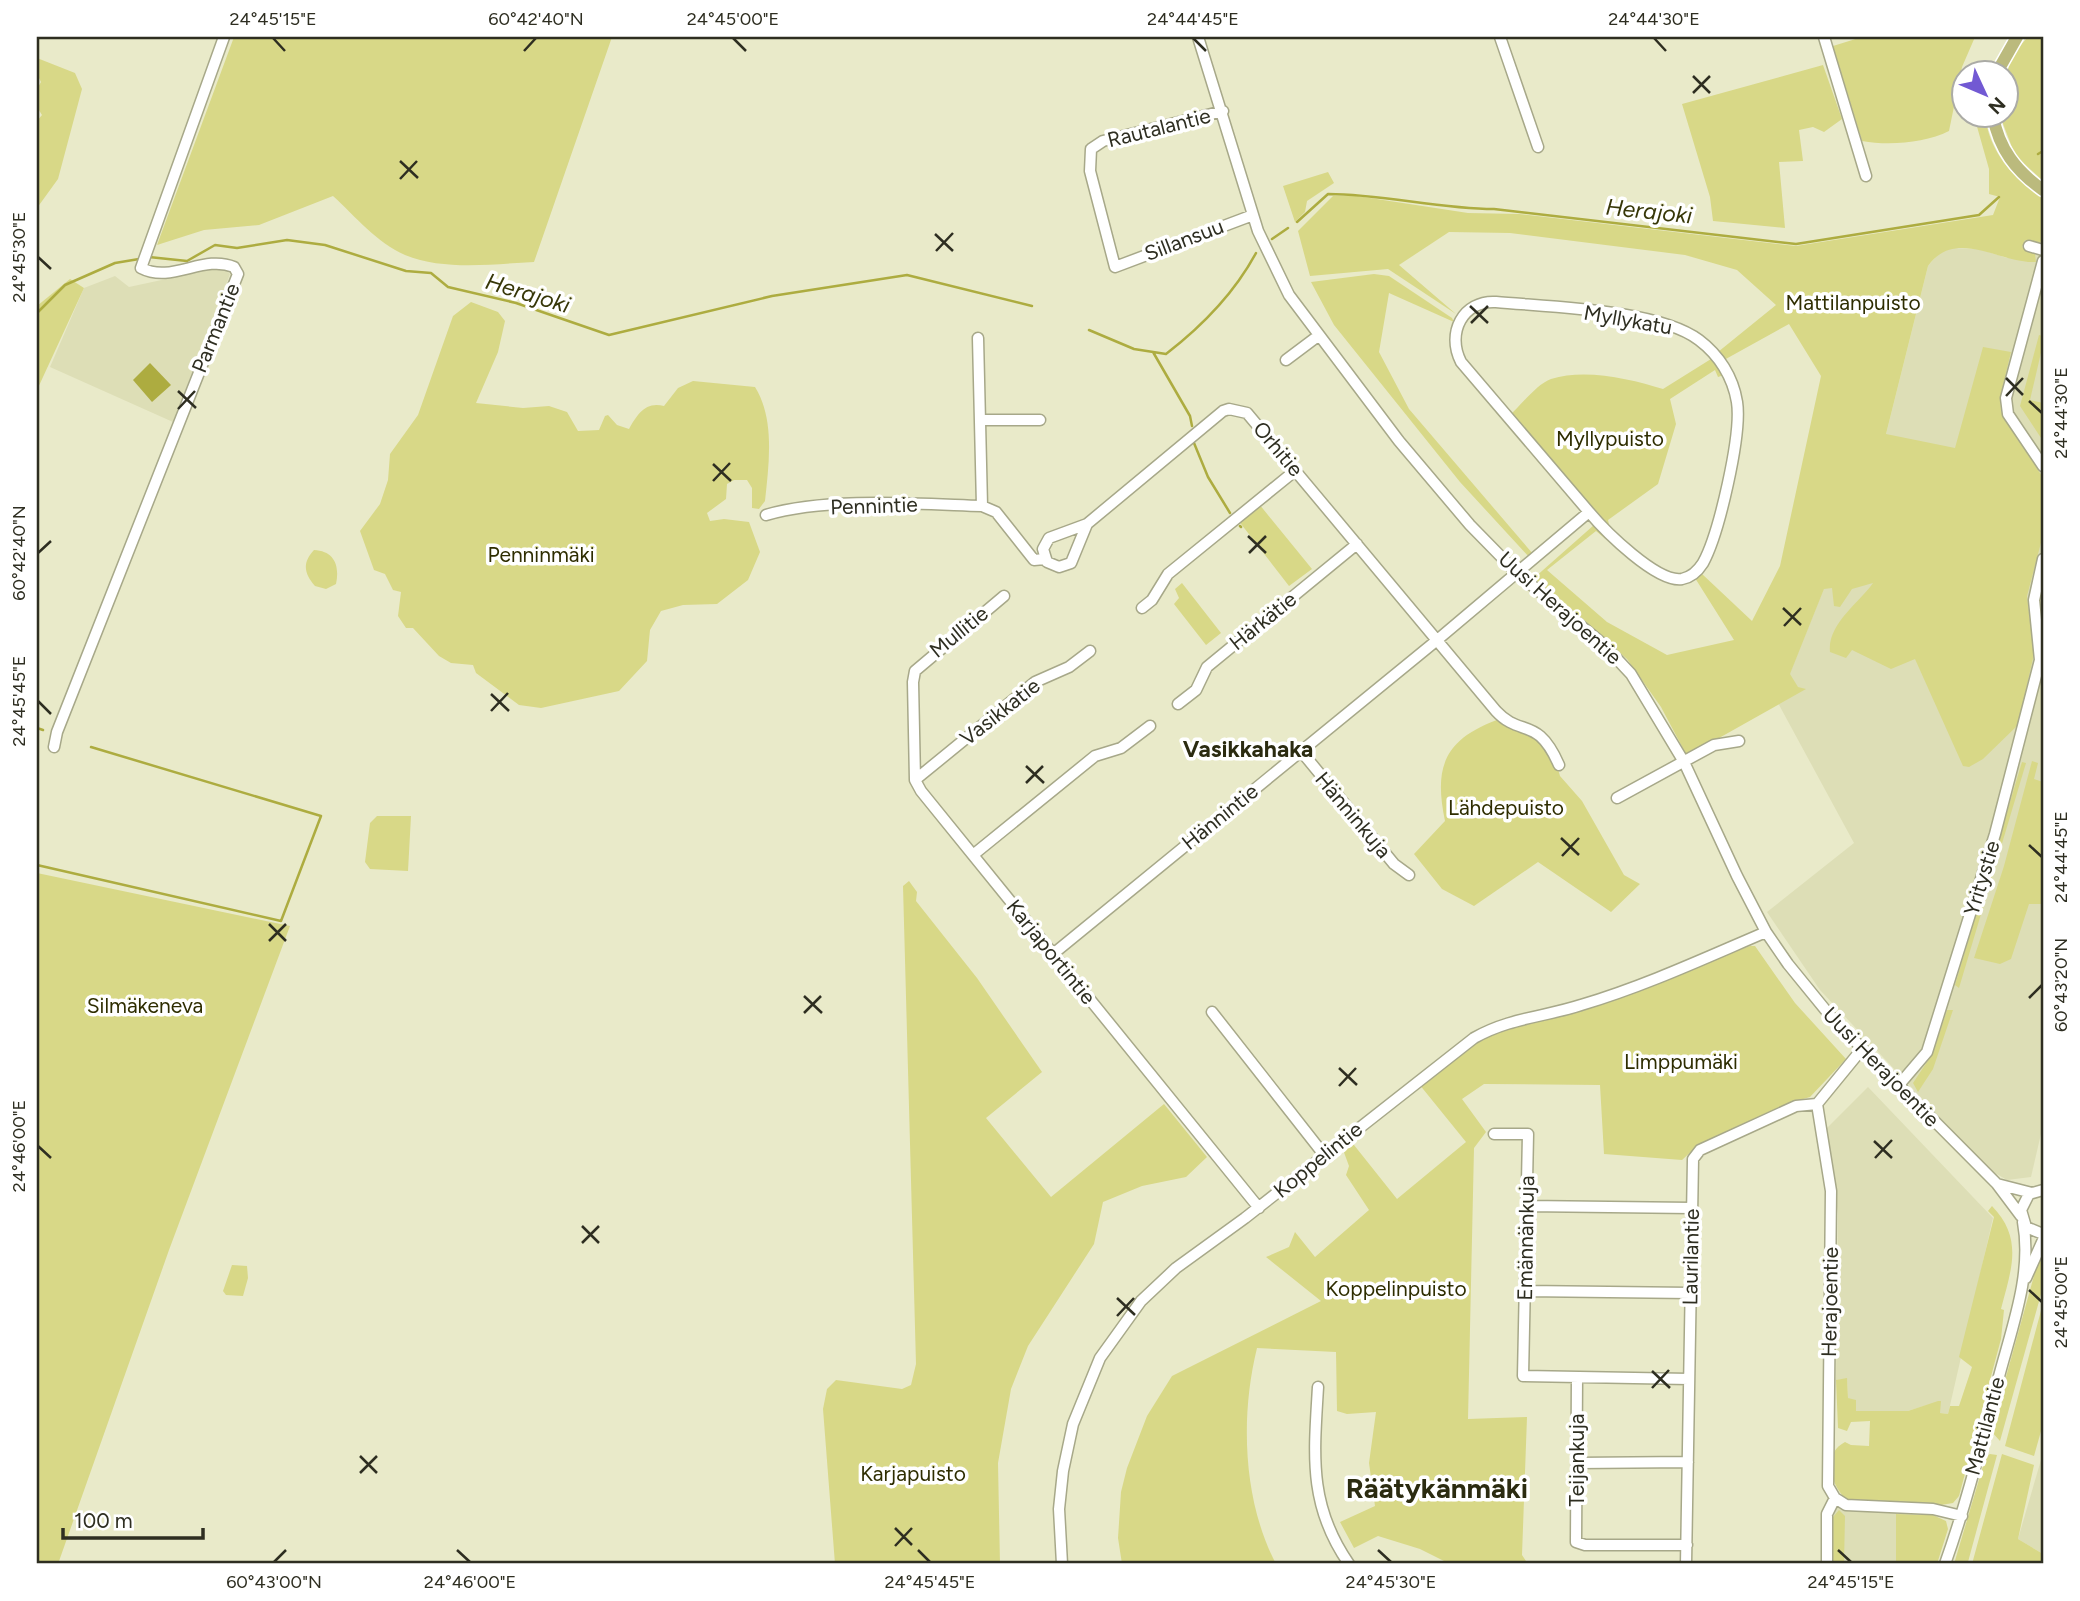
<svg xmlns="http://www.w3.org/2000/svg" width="2080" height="1601" viewBox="0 0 2080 1601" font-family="Figtree,sans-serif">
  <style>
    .built { fill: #dddeb6 }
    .green { fill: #d8d887 }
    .water { fill: #adac40 }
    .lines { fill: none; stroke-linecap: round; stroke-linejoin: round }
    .stream { stroke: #adac40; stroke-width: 2.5 }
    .minor-casing { stroke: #a7a889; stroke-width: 13 }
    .major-casing { stroke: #fff; stroke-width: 15 }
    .minor { stroke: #fff; stroke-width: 10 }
    .major { stroke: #bbba7d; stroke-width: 12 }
    .ticks { fill: none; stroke: #2e2e21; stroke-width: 2.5 }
    .labels { text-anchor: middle; stroke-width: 7; stroke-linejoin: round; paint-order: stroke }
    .street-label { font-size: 21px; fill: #2e2e21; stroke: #fff }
    .park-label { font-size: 21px; fill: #2e2d00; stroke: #fff }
    .water-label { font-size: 23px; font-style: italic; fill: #373708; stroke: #fff }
    .neighbourhood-label { font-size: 23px; font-weight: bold; fill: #2b2b10; stroke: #fff }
    .district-label { font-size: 28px; font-weight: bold; fill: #2b2b10; stroke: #fff }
    .neatline { fill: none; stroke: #2e2e21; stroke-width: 2.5 }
    .ticks-label { font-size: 18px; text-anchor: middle; fill: #2e2e21 }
  </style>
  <rect width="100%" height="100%" fill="#e9eac9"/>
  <path class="built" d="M2043,209V1125L2031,1177L2007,1180L1988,1169L1820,990L1767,912L1854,843L1778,703L1886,434L1928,266L1941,251L1953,248L1979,249L2007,258Z
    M222,267L230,274L173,422L50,367L84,288L115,276L129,287Z
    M1868,1087L1993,1218L1948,1414L1939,1413L1940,1401L1908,1411H1855L1848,1398L1847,1379L1836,1380L1838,1214L1826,1129Z
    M2043,1453V1554L2018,1539Z
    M1834,1498L1897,1503L1896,1564H1832Z"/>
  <path class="green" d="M234,37H612L534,262C493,264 444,271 405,255C377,243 355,216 333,196L259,225L204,230L157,245Z
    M1862,37H1975L1962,67L1949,131C1925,143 1889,146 1862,141L1833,46Z
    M2028,37H2043V181L2015,155L2000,116H2007C2007,78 2001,65 2028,37Z
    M37,58L75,73L82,89L58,179L37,208V121L42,115C35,106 34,92 41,82L37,74Z
    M1823,65L1842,119L1824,132L1813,127L1799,130L1803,161L1779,162L1785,228L1713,221L1710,197L1682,104Z
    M1974,116H1985C1990,153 2013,178 2043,198V240L2039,243L2025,240L2022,247L2035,254L2036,262C2000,264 1956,227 1928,266L1886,434L1955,448L1983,347L2011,352L2000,398L2001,411L2043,478V535L2027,596L2034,654L2018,725L1983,759L1969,767L1963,766L1915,659L1891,669L1852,650L1846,658L1830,652C1827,624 1860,602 1873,583L1852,589L1840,607L1834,606L1832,588L1824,589L1790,674L1798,687L1806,689L1687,756L1661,707L1627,659L1534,578L1594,525L1608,541L1596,531L1547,570L1607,622L1667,655L1734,640L1695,578L1701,573L1752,621L1780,566L1821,376L1789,324L1724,360L1718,352L1776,305L1737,270L1685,255L1510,233L1449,232L1399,265L1456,314L1388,269L1310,276L1298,231L1333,196H1357L1468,213L1519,214L1796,246L1993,215L2000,197L1989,194V169Z
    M1328,172L1334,183L1307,201L1305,212L1295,222L1283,186Z
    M1374,274L1389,276L1452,318L1454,322L1389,293L1379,352L1409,409L1533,554L1529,557L1460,482L1334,325L1311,282Z
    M70,279L84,288L37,390V306Z
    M471,302L498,312L505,321L498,352L476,403L523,408L549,406L567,412L578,431L599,430L605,416L608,415L617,425L629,429C637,415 645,401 664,406L678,388L693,381L755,387C775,419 769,464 765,501L759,509L752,508V488L747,480H734L727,484L726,499L707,513L710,521L724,519L749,522L760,552L748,580L717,604L683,605L661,611L650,630L647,661L619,691L541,708L519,705L476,673L473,665L451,663L439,656L413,628H406L398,616L401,592L393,590L385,574L374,570L360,531L380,504L388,480L390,454L418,415L453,316Z
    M2039,335L2043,336V344L2030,400L2043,403V441L2020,406Z
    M1711,359L1724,375L1718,377L1715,370L1670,399L1676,424L1658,484L1608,520L1610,529L1510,415C1521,405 1537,384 1551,379C1585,368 1631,379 1663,389Z
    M1259,504L1312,569L1289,586L1238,520Z
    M314,550C334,551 340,565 336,584L326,589L315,586C304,573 302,563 314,550Z
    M1182,583L1221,633L1206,645L1174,604L1179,598L1175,589Z
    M1502,718L1552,749L1560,776L1582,801L1624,875L1640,884L1611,912L1538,862L1474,906L1442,889L1414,854L1445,821C1433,764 1446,738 1502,718Z
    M2032,761L2038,763L2034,779L2043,782V904H2029L2011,959L2000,964L1974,958L2004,866Z
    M2022,762L2026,763L1959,988L1955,985Z
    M377,816H411L408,871L370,869L365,862L370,823Z
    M37,873L290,926L169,1250L58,1564H37Z
    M909,881L917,892L916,901L977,978L1042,1072L986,1118L1051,1197L1164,1104L1207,1157L1186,1177L1142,1186L1103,1202L1094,1244L1028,1346L1011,1389L998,1463L1000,1564H835L823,1409L827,1389L836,1380L902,1389L911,1385L916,1364L903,886Z
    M1750,946H1755L1795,1003L1846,1059L1810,1097L1786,1104L1740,1125L1696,1147L1682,1160L1604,1154L1600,1085L1484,1084L1462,1099L1486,1132L1474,1148L1468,1419L1527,1417L1522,1555L1528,1564H1450L1420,1549L1378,1536L1354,1548L1340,1522L1375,1506L1369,1463L1376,1412L1347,1414L1337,1411L1336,1352L1257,1348C1240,1417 1243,1501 1276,1564H1122L1118,1538L1121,1492L1127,1468L1147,1416L1172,1376L1321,1301L1266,1257L1289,1247L1295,1232L1315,1257L1369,1210L1346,1175L1349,1166L1342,1147L1349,1142L1354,1145L1397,1199L1466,1142L1419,1084L1424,1079L1486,1036L1668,978Z
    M1947,1010H1953L1933,1069L1918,1092L1913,1083L1933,1053Z
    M1992,1206C2024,1239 2011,1270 2001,1309L2004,1310L2001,1339L1959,1496L1953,1503L1941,1505L1846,1499C1830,1484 1822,1454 1845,1442L1851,1445L1869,1446L1870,1421L1851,1422L1847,1431L1838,1428L1836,1380L1847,1378L1848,1398L1856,1400V1411H1908L1938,1401H1941L1940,1413L1948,1414L1950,1406H1959L1972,1367L1959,1357L1994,1217L1988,1211Z
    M2040,1254L2043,1255V1287L2000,1441L1991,1431Z
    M232,1265L247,1266L248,1278L243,1296L226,1295L223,1291Z
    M2043,1303V1424L2034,1456L2005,1446Z
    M1990,1454L1997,1455L1968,1562L1954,1564L1986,1456Z
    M2002,1454L2034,1465L2018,1539L2043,1554V1564H1972Z
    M1839,1510L1845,1516L1844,1564H1832L1833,1517Z
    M1896,1514L1933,1515L1946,1521L1948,1529L1937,1564H1896Z"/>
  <path class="water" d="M150,363L171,385L152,402L133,380Z"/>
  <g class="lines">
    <path class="stream" d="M2038,154L2043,151
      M1297,222L1328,194C1384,194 1438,209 1494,209L1796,244L1979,215L1999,197
      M1272,239L1288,228
      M149,257L187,261L215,245L237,248L287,240L325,245L406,271L431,273L448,287L516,303L609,335L772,296L907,275L1032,306
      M37,313L65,285L115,263L139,259
      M1089,330L1134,349L1166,354C1201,327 1235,292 1256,253
      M1153,352L1190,416L1192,426
      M1194,443L1208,477L1230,513
      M1240,526L1241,527
      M37,728L43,730
      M37,865L281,921L321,816L91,747"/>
    <g class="minor-casing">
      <path id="minor" d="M1198,37L1258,231L1289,295L1399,441L1470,525L1517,573L1603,644L1631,674L1684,762L1737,876L1766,932L1788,964L1832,1018L1997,1184L2021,1216
        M1500,37L1538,147
        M1824,37L1866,176
        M1223,111L1103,141L1091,149L1090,171L1115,267L1253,215
        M2029,246L2043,250
        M2043,261L2006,398L2008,414L2043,466
        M978,338L982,506
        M1286,360L1318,336
        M981,420H1040
        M766,515C826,497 919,504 982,506L996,512L1034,560L1045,559
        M1087,524L1071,563L1059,567L1047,562L1043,549L1049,538L1087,524L1223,411L1229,409L1247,413L1496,711C1521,738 1537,715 1559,765
        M1004,596L915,671L913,682L915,780L921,791L1259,1208
        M1142,608L1152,600L1168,574L1296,470
        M1178,704L1196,690L1207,667L1357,544
        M54,747L57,732L238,274L234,267C203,254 172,284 141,268L224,37
        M1301,751L1394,864L1409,875
        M915,780L1035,682L1069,667L1090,651
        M1617,798L1714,745L1739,741
        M973,855L1095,756L1121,748L1150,726
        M1053,954L1436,641L1589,512C1605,531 1657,583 1682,579C1692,577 1698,571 1703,563C1719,534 1742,434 1737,402C1733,377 1719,355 1699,340C1658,309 1549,307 1496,302C1463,300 1446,333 1461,362L1589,512
        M1212,1012L1325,1156
        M1898,1086L1927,1052L1995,834L2040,660L2034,600L2043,559
        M1817,1104L1831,1191L1828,1486L1835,1498L1846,1505L1933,1509L1962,1516
        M1817,1104L1862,1049
        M1494,1134H1528L1523,1376L1689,1379
        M1997,1184L2032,1193
        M2043,1190L2029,1194L2021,1210L2026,1227L2043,1234
        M1527,1206L1692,1208
        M2026,1278L2043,1240
        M1526,1291L1691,1293
        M1577,1377L1576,1542L1585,1545H1687
        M1318,1387C1314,1455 1308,1505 1349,1564
        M1577,1463L1688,1462
        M1062,1564L1059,1509L1063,1471L1073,1424L1100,1358L1141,1301L1176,1268L1245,1218L1474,1038C1509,1018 1544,1017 1581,1005C1645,986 1705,958 1766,932
        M1686,1564L1693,1159L1700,1150L1796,1106L1817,1104
        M1827,1564V1514L1835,1498
        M1945,1564C1966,1505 1981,1445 1997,1384C2010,1332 2033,1276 2023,1222"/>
    </g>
    <g class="major-casing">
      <path id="major" d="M1996,74L2017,37
        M1993,116C1999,149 2016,171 2043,190"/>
    </g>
    <use href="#minor" class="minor"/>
    <use href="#major" class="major"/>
  </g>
  <path class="ticks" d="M273,38L285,51M733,38L746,51M1193,38L1206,51M1654,38L1666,51M524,51L536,38M1693,76L1710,93M1693,93L1710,76M400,161L418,178M400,179L417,161M935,234L953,251M936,251L953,233M38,257L51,269M1470,306L1488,323M1471,323L1488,306M2006,378L2023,395M178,391L196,408M2006,396L2023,378M2029,401L2042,413M178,409L195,391M713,464L731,481M713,481L730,463M1248,536L1266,553M38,553L51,541M1249,553L1266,536M1783,608L1801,625M1784,626L1801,608M491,694L509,711M38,701L51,714M491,711L508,693M1026,766L1044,783M1026,783L1043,766M1561,838L1579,855M2029,845L2042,857M1562,856L1579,838M269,924L286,941M269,941L286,924M804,996L822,1013M2029,998L2042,985M804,1013L821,996M1339,1068L1357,1085M1339,1086L1356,1068M1874,1141L1892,1158M38,1146L51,1158M1875,1158L1892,1140M582,1226L599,1243M582,1243L599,1226M2029,1290L2042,1302M1117,1298L1135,1315M1117,1316L1134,1298M1652,1371L1670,1388M1652,1388L1669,1370M360,1456L377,1473M360,1473L377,1456M895,1528L912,1545M895,1546L912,1528M457,1550L470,1562M918,1550L930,1562M1378,1550L1391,1562M1838,1550L1851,1562M274,1562L286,1550"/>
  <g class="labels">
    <g class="street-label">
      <text transform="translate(1159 128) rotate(-14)" y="7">Rautalantie</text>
      <text transform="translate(1184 240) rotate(-21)" y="7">Sillansuu</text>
      <text transform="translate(1628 320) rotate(10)" y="7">Myllykatu</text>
      <text transform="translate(216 328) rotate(-68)" y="7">Parmantie</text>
      <text transform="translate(1278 449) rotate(50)" y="7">Orhitie</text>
      <text transform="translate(874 506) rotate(-2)" y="7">Pennintie</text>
      <text transform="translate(1560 608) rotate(42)" y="7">Uusi Herajoentie</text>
      <text transform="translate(1263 621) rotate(-39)" y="7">Härkätie</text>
      <text transform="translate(959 632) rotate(-39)" y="7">Mullitie</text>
      <text transform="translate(1000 712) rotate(-38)" y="7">Vasikkatie</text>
      <text transform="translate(1353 815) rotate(50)" y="7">Hänninkuja</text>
      <text transform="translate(1220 817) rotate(-39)" y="7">Hännintie</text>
      <text transform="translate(1982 878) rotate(-73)" y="7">Yritystie</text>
      <text transform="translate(1051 952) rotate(51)" y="7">Karjaportintie</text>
      <text transform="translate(1881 1067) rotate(46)" y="7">Uusi Herajoentie</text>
      <text transform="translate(1318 1160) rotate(-39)" y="7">Koppelintie</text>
      <text transform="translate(1526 1238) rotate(-89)" y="7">Emännänkuja</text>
      <text transform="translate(1691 1257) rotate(-89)" y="7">Laurilantie</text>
      <text transform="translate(1830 1302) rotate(-89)" y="7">Herajoentie</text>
      <text transform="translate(1985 1426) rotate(-75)" y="7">Mattilantie</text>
      <text transform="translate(1577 1460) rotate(-90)" y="7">Teijankuja</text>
    </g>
    <g class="park-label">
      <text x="1853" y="310">Mattilanpuisto</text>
      <text x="1610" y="446">Myllypuisto</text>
      <text x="541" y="562">Penninmäki</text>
      <text x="1506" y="815">Lähdepuisto</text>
      <text x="145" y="1013">Silmäkeneva</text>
      <text x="1681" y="1069">Limppumäki</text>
      <text x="1396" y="1296">Koppelinpuisto</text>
      <text x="913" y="1481">Karjapuisto</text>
    </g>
    <g class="water-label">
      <text transform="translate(1649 211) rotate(6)" y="8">Herajoki</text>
      <text transform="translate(528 293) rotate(17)" y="8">Herajoki</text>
    </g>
    <g class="neighbourhood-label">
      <text x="1248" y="757">Vasikkahaka</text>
    </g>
    <g class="district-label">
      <text x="1437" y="1498">Räätykänmäki</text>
    </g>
  </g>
  <rect width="2080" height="1601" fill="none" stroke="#ffffff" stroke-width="77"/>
  <g transform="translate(1985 94) rotate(134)"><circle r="33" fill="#ffffff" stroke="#ababa6" stroke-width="2"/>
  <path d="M0-5L12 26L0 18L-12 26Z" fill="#7259d3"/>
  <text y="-10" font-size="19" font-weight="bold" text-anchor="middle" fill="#2e2e21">N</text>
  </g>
  <path d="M63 1528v10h140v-10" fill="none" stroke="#2e2e21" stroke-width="3.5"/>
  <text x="74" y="1528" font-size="21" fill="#2e2e21" stroke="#ffffff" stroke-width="5" paint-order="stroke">100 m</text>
  <rect x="38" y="38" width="2004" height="1524" class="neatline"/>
  <g class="ticks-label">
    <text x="273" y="25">24°45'15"E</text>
    <text x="536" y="25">60°42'40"N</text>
    <text x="733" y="25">24°45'00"E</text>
    <text x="1193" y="25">24°44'45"E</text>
    <text x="1654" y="25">24°44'30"E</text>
    <text transform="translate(19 257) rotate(-90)" y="6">24°45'30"E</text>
    <text transform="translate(2061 413) rotate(-90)" y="6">24°44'30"E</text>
    <text transform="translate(19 553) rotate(-90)" y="6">60°42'40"N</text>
    <text transform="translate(19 701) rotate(-90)" y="6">24°45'45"E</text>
    <text transform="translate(2061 857) rotate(-90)" y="6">24°44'45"E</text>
    <text transform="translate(2061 985) rotate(-90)" y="6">60°43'20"N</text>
    <text transform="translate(19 1146) rotate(-90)" y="6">24°46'00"E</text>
    <text transform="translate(2061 1302) rotate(-90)" y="6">24°45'00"E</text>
    <text x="274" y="1588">60°43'00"N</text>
    <text x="470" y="1588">24°46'00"E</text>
    <text x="930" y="1588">24°45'45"E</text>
    <text x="1391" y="1588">24°45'30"E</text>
    <text x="1851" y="1588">24°45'15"E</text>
  </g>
</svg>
